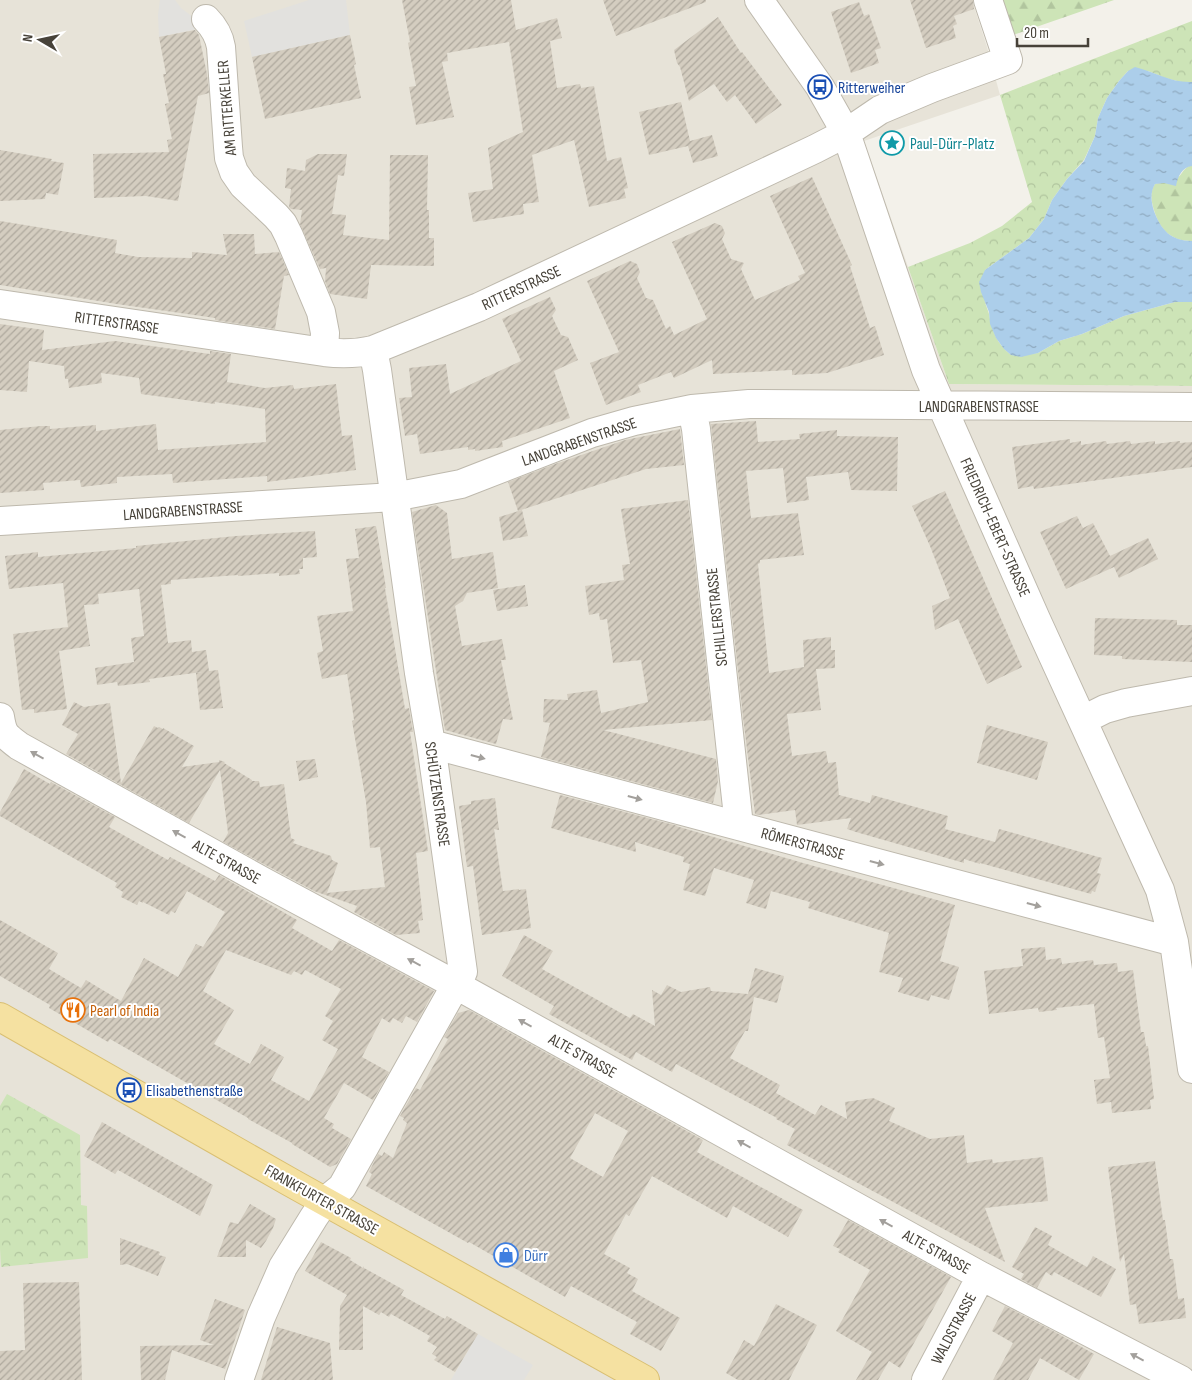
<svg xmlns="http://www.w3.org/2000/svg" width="1192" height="1380" viewBox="0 0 1192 1380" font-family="'Sofia Sans Condensed',sans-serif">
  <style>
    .residential { fill: #e7e3d8 }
    .forest { fill: url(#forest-firs) }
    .park { fill: url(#park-crowns) }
    .parking { fill: #e2e1de }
    .water { fill: url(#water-ripples) }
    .building { fill: url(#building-hatch); fill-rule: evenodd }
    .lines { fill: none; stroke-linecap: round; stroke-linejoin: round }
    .minor-casing { stroke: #beb9ad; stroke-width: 30 }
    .major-casing { stroke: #d9bf72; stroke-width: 30 }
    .minor { stroke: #fff; stroke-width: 28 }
    .major { stroke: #f5e1a1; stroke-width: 28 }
    .oneway { fill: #a3a09c }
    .labels { text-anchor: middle; stroke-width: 4; stroke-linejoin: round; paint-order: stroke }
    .transit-label { font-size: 16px; fill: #164399; stroke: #fff; text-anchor: start }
    .street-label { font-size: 16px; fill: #474239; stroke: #fff }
    .culture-label { font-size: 16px; fill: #0d838f; stroke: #fff; text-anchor: start }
    .food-label { font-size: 16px; fill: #c56008; stroke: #fff; text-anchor: start }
    .shop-label { font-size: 16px; fill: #366cbe; stroke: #fff; text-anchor: start }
  </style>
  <defs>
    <pattern id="forest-firs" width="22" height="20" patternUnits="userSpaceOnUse" patternTransform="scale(1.25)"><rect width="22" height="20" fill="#cde4b7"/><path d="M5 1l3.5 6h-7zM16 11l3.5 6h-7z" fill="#b1c59e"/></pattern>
    <pattern id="park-crowns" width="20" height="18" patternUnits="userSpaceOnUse" patternTransform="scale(1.25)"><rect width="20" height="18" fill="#cde4b7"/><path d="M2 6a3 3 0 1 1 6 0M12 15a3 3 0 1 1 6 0" fill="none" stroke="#b1c59e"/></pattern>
    <pattern id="water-ripples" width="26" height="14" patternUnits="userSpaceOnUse" patternTransform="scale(1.25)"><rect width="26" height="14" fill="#acceea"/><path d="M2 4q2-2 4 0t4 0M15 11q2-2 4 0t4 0" fill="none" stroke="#8ea9bf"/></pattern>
    <pattern id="building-hatch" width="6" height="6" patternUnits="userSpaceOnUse" patternTransform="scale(1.25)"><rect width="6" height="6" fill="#d4cdc0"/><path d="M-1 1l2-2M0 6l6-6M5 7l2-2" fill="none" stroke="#aea89d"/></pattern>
  </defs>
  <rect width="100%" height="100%" fill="#f3f1ea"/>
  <path class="residential" d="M0,0H972L987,47L1000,95L864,141L949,384L1192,386V1380H0Z"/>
  <path class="forest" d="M1001,0H1114L1013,35Z
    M1189,166H1192V241C1169,241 1159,228 1153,207C1151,198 1150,192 1155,184C1161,183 1171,182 1177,178C1182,175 1182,170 1189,166Z"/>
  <path class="park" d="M1192,21V82L1185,83L1165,78L1148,71H1128L1119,81L1107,98L1098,118L1095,136L1084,160L1067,179L1052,200L1044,219L1029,238L985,270C985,280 984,292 985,302C986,306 988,310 989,314C992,331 997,344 1011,355L1038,353L1059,341L1082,334L1124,316L1175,302H1192V386L949,384L908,267L970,243L1002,226L1032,202L1000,95Z
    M7,1094L80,1135L81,1205L87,1206L88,1258L1,1267L0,1248V1106Z"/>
  <path class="parking" d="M160,0H175L181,8L198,21L197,29L159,37L158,15Z
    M309,0H346L350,35L252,57L244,21Z
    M478,1334L533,1365L524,1380H451Z"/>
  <path class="water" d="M1135,67C1154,72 1172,83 1192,82V166C1182,167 1178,176 1176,186L1164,183L1155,184C1150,193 1151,201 1154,211C1161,230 1171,241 1192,241V302H1175L1124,316L1082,334L1059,341L1038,353L1021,357L1011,355L1004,349L996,338L990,324L989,312L981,292L979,282L985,270L1029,238L1044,219L1052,200L1067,179L1084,161L1095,136L1098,118L1107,98L1119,81L1128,71Z"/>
  <path class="building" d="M402,0H511L516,30L557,18L562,38L550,41L557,88L580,84L581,88L594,86L607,161L621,157L628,188L624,189L626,198L589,207L574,140L532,155L539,202L523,204L524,214L473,222L468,193L493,189L488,148L523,132L509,42L447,53L448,61L442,62L454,117L416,125L409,87L416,86L408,43L410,42Z
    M603,0H706V2L616,36Z
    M910,0H973L974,9L954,16L957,24L953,26L956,38L926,48Z
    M859,2L864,16L869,14L881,48L875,50L879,63L851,73L831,12Z
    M718,17L741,53L742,52L782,105L756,124L735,95L727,102L714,84L689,101L680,67L677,63L674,50Z
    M195,30L199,35L207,74L209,93L198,96L178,201L146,196L94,198L93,154L169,152L167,140L172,139L165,104L169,103L163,74H166L159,37Z
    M350,35L356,64L354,65L361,98L265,119L252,57Z
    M681,102L690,141L712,135L718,156L693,163L688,146L649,155L639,112Z
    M0,150L52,159L51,161L64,163L58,195L46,193L45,199L0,201Z
    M318,154H347L344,176L338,175L332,214L346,215L343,235L389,240L390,155H428L427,210H429V238H434V266L371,265L367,299L330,294L325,281L326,268L320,269L300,224L302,210L291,209L289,207L291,189L285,188L287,168L305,171L306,160Z
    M812,177L852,265L850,266L870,328L875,326L884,355L827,373L792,375V370L713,374L712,360L674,378L671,372L638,385L641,392L606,405L590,363L619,352L587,281L630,261L637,264L640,272L637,278L646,298L653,300L666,329L670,326L674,335L707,319L672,242L715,223L722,226L725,233L722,239L731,259L744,263L741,269L755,300L800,280L798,276L805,273L770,196Z
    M0,221L117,240L115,253L138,257L192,258V252L227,255L223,234H254L255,254L279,252L289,275L284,276L275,329L215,320V318L117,304L0,285Z
    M550,297L556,310L552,316L561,335L568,337L578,360L554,371L570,418L502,441L503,447L475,451V449L468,450V447L420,454L417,434L405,436L399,398L412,397L409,368L446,364L450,394L521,361L502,319Z
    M0,324L44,330L42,350L115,341L210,354V351L231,354L227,382L265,388L293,385L294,389L336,384L342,436L352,435L356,470L267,482V476L173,483L172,474L117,477V483L81,487L80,480L43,483L44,490L0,493V430L41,426H50V429L96,425V431L156,424L158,450L266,442L265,409L215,402V404L141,394L139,378L101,373L102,383L69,388L68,379H65L64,366L29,361L27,392L0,390Z
    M756,421L758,442L800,439L799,434L837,430V436L898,437L897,491L851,490L848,472L806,477L809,500L787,503L783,468L746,471L751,518L798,513L804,555L760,560V563L758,564L769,673L804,667L803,640L831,637V650H835V668L816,669L821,710L787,714L792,756L826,751L828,763L836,762L839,795L870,803L872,795L948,816L945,829L995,842L999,829L1102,858L1097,873L1101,874L1095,892L1092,891L1091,894L980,863V864L964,859V863L856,832L847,829L851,818L797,825L795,810L758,815L755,814L743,717L711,424Z
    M680,429L684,465L646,469L518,511L508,482L555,464L625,440Z
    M1070,439V443L1081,441V445L1106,441L1107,444L1130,441L1131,444L1155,441V444L1180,441V443L1192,442V467L1034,489L1033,486L1018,489L1012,447Z
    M945,491L1022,667L987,684L958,619L935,630L932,606L950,598L930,546L912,506Z
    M688,500L712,720L603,730L716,759L718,781L713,803L541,757L550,723L543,722L544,699L568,700L567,694L597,690L601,713L648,702L641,660L613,663L607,619L600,620L599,613L589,615L585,586L624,580L622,565L630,564L621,509Z
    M436,505L447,513L452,559L493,552L498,588L467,593L463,601L455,606L462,646L502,639L506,660H501L513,720L503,719L496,744L445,730L412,512Z
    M522,510L528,536L503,541L499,517Z
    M1077,516L1083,528L1093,523L1110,556L1148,538L1158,559L1119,578L1114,567L1066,589L1040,532Z
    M376,526L386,588H385L405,709L409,708L413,732H410L428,851L416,853L423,920L418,921L420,933L396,935L354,912L357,906L314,891L223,842L228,833L220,770L189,823L66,754L78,734L62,725L74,702L84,707L110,703L121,783L154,726L158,728L159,727L163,729V728L194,746L182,767L219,762V760L225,762L224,763L252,780V781H259L260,787L284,784L291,838L295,840L293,843L331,856L332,860L338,863L327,893L385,887L380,847L370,848L366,802L352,721L354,720L347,674L322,679L317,653L323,651L317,616L353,611L346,559L359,558L355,529Z
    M315,531L317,557L303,558V569H299L300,574L279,576V573L238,576V575L171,580V584L161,585L168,643L191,640L192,652L206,650L209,671L218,670L223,708L200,710L196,673L202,672L149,679L150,682L118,686L117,682L97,685L95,668L134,662L131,638L144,636L139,589L98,594L99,604L84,605L90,646L59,651L67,709L34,713V709L22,710L13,634L68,627L63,583L9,589L5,556L38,552V557L136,548V546L236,536Z
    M525,585L528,606L497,611L493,590Z
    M1095,618L1177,620V625H1192V662L1122,659V656L1094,655Z
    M987,725L1048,742L1037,780L977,763Z
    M315,759L318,777L299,781L296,761Z
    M24,769L50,784L51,782L115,817L109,827L168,860L170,857L215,881L219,875L297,920L292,928L332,951L339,940L434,991L417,1022L406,1016L402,1023L393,1018L390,1023L382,1018L362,1057L389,1072L373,1100L344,1083L324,1118L334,1124L332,1128L351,1139L337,1164L330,1167L292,1144V1143L248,1119V1118L110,1039L108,1042L49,1008L50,1005L0,976V920L58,953L49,969L81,988L86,980L121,1001L144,958L178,977L196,944L203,947L225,912L187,891L175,913L171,911L169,915L143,902V903L139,901L137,905L121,897L123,892L115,887L117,883L0,816V812ZM226,950L291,975L294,971L302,975L305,970L341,989L325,1016L333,1021L322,1040L338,1049L309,1101L271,1080L284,1057L261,1044L250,1064L214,1044L234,1010L203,991Z
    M560,795L678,826H676L803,863L955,905L940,961L959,967L949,1000L931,995L929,1001L898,992L903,978L879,972L889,933L808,908L810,902L771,891L766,909L746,903L754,880L714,868L705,896L683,890L690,864L683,862L684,857L635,842L636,852L551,828Z
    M495,798L499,830L494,829L503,891L519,889V890L526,889L531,928L482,935L473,866L467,867L459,806L471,804V801Z
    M524,935L553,951L542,969L630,1018L633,1014L655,1026L652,990L661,995L667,985L681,992L710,987L711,991L748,994L755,968L784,976L777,1003L754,997L748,1031H745L730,1058L780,1085L776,1093L815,1115L821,1105L847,1119L845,1102L873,1098L895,1108L889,1121L930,1139L964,1135L967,1163L992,1159L993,1163L1043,1157L1048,1201L985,1208L1005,1262L787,1145L795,1129L776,1119L777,1118L676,1064L672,1072L636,1052L632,1060L549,1014L554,1006L502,976Z
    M1045,947L1046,960L1061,958L1062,964L1093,960L1094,965L1117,963L1118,972L1133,970L1141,1032H1144L1146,1046H1148L1154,1099L1150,1100L1151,1109L1112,1113L1111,1102L1097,1104L1094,1080L1110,1078L1104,1037L1098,1038L1094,1004L1056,1008L1057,1010L1039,1012L1038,1008L989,1014L984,971L1023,966L1021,949Z
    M469,1010L703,1140L697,1152L803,1210L788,1237L733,1206L727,1218L652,1176L629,1216L626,1214L604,1254L630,1268L627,1273L638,1279L632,1291L680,1318L661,1351L630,1334L637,1322L571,1286L565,1297L469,1242L468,1243L366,1186L372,1174L369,1172L378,1154L382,1156L384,1152L393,1158L407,1123L403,1120L404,1118L400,1116L416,1088L420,1090L448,1039L444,1037L458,1013ZM595,1113L628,1131L603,1177L570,1158Z
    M102,1122L213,1185L200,1216L118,1170L115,1174L84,1156Z
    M1155,1161L1163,1220H1165L1170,1259H1173L1178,1299L1184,1298L1186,1318L1139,1324L1136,1304L1130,1305L1124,1254L1120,1262L1108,1167Z
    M250,1204L276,1219L273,1228L266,1241L261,1248L246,1240V1257H217L230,1222L238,1224Z
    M848,1220L951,1277L900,1368L889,1361L878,1380H856L872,1352L836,1331L870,1270L838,1252L840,1249L833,1246Z
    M1035,1227L1052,1236L1048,1245L1087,1267L1093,1256L1116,1269L1101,1297L1054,1272L1052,1276L1046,1272L1037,1288L1021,1279L1024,1274L1012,1267Z
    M120,1238L160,1252L159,1255L166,1257L158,1276L127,1264L120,1265Z
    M321,1242L351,1258L350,1260L363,1268L364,1266V1268L404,1290L401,1295L445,1319L447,1316L478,1334L455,1372L434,1360L437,1357L432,1354L437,1347L427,1341L430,1336L391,1314L389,1317L381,1312L379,1315L363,1306V1350H339L340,1306L347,1295L305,1271Z
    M79,1282L82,1380H0V1351L25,1350L23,1283Z
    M215,1299L245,1310L225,1369L172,1350L165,1380H141L140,1346L214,1345L200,1340Z
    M776,1304L817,1325L789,1380H738L726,1373L744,1340L754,1346Z
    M1005,1306L1055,1332L1094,1354L1079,1380L1040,1358L1028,1380H993L1013,1343L992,1331Z
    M277,1327L330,1343L333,1380H261Z"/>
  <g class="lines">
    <g class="minor-casing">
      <path id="minor" d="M759,0L820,87L846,133L926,370L1036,619L1160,890L1174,942L1192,1069
        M206,19C214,27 219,35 221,47L228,147L229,158L234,172L243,185L276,216L283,224L289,236L321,312L325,333L324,352
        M0,304L324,352C341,354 356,354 373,350L479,307L815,149L846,133L880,110L932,88L1008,60L988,0
        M692,409L696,429L739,826
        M0,521L394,497L461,484L592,433L634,421L692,409L749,404L1192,407
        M0,717C3,735 5,735 19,746L264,882L456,985L981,1276L1181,1380
        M1083,720L1105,709L1126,703L1192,691
        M431,744L1174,942
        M239,1380L261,1317L283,1267L314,1217L325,1201L342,1187L463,972L431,744L419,673L377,370L373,350
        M926,1380L981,1276"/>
    </g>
    <g class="major-casing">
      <path id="major" d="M0,1017L290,1182L645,1380"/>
    </g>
    <use href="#minor" class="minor"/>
    <use href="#major" class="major"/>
  </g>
  <defs><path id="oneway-solid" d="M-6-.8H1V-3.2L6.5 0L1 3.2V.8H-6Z" transform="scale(1.25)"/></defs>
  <g class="oneway">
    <use href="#oneway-solid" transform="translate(37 755) rotate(-151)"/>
    <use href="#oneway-solid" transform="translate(478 757) rotate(15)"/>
    <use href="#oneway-solid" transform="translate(635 798) rotate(15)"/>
    <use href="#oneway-solid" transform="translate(179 834) rotate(-151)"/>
    <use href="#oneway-solid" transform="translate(877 863) rotate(15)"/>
    <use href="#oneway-solid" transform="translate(1034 905) rotate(15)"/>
    <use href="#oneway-solid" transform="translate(414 962) rotate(-152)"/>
    <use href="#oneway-solid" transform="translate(525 1023) rotate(-151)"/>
    <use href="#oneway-solid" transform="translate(744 1144) rotate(-151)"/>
    <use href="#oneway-solid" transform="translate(886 1223) rotate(-151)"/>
    <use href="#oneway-solid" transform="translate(1137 1357) rotate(-152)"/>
  </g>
  <defs>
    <g id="bus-ring" transform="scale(1.25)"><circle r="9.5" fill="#fff" stroke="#1a4fb4" stroke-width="1.5"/><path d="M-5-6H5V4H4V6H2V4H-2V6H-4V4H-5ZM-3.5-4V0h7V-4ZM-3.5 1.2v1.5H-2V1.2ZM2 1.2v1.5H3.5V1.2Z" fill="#1a4fb4"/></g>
    <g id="sight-ring" transform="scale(1.25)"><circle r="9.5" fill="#fff" stroke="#0f9aa8" stroke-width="1.5"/><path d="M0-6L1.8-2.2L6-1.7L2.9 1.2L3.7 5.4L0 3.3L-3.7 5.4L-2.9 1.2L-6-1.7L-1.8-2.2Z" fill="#0f9aa8"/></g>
    <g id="restaurant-ring" transform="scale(1.25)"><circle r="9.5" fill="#fff" stroke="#e8710a" stroke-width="1.5"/><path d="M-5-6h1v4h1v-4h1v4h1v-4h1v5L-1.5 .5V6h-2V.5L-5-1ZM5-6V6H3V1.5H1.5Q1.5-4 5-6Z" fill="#e8710a"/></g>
    <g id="shop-ring" transform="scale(1.25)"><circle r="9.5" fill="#fff" stroke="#3f7fe0" stroke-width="1.5"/><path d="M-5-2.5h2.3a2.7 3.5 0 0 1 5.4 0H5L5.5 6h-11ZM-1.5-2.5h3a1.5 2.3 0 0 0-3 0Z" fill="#3f7fe0"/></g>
  </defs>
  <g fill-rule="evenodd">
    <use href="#bus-ring" x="820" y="87"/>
    <use href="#sight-ring" x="892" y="143"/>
    <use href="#restaurant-ring" x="73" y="1010"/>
    <use href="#bus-ring" x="129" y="1090"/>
    <use href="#shop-ring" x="506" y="1255"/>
  </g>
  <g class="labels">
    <g class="transit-label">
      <text x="838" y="93">Ritterweiher</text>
      <text x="146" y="1096">Elisabethenstraße</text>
    </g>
    <g class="street-label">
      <text transform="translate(226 108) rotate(-95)" y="6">AM RITTERKELLER</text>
      <text transform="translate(521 287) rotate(-25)" y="6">RITTERSTRASSE</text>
      <text transform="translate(117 322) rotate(8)" y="6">RITTERSTRASSE</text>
      <text x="979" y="412">LANDGRABENSTRASSE</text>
      <text transform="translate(579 441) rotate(-19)" y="6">LANDGRABENSTRASSE</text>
      <text transform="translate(183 510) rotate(-4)" y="6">LANDGRABENSTRASSE</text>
      <text transform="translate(996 527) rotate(66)" y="6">FRIEDRICH-EBERT-STRASSE</text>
      <text transform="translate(716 617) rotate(-96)" y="6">SCHILLERSTRASSE</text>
      <text transform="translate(438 794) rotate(82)" y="6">SCHÜTZENSTRASSE</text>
      <text transform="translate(803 843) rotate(15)" y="6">RÖMERSTRASSE</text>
      <text transform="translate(227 861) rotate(29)" y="6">ALTE STRASSE</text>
      <text transform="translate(583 1055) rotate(29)" y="6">ALTE STRASSE</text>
      <text transform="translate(322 1199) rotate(29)" y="6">FRANKFURTER STRASSE</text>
      <text transform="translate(937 1251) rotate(29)" y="6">ALTE STRASSE</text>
      <text transform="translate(953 1328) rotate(-62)" y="6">WALDSTRASSE</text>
    </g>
    <g class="culture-label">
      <text x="910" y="149">Paul-Dürr-Platz</text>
    </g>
    <g class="food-label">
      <text x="90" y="1016">Pearl of India</text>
    </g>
    <g class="shop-label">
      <text x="524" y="1261">Dürr</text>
    </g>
  </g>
  <g transform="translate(40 40) rotate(279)" stroke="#ffffff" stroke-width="4" paint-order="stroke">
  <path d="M0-4L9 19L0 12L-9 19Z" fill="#474239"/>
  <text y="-8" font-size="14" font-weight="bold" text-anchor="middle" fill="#474239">N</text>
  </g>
  <path d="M1017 38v8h71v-8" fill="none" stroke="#474239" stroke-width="2.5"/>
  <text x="1024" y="38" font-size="15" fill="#474239" stroke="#ffffff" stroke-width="4" paint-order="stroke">20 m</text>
</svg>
